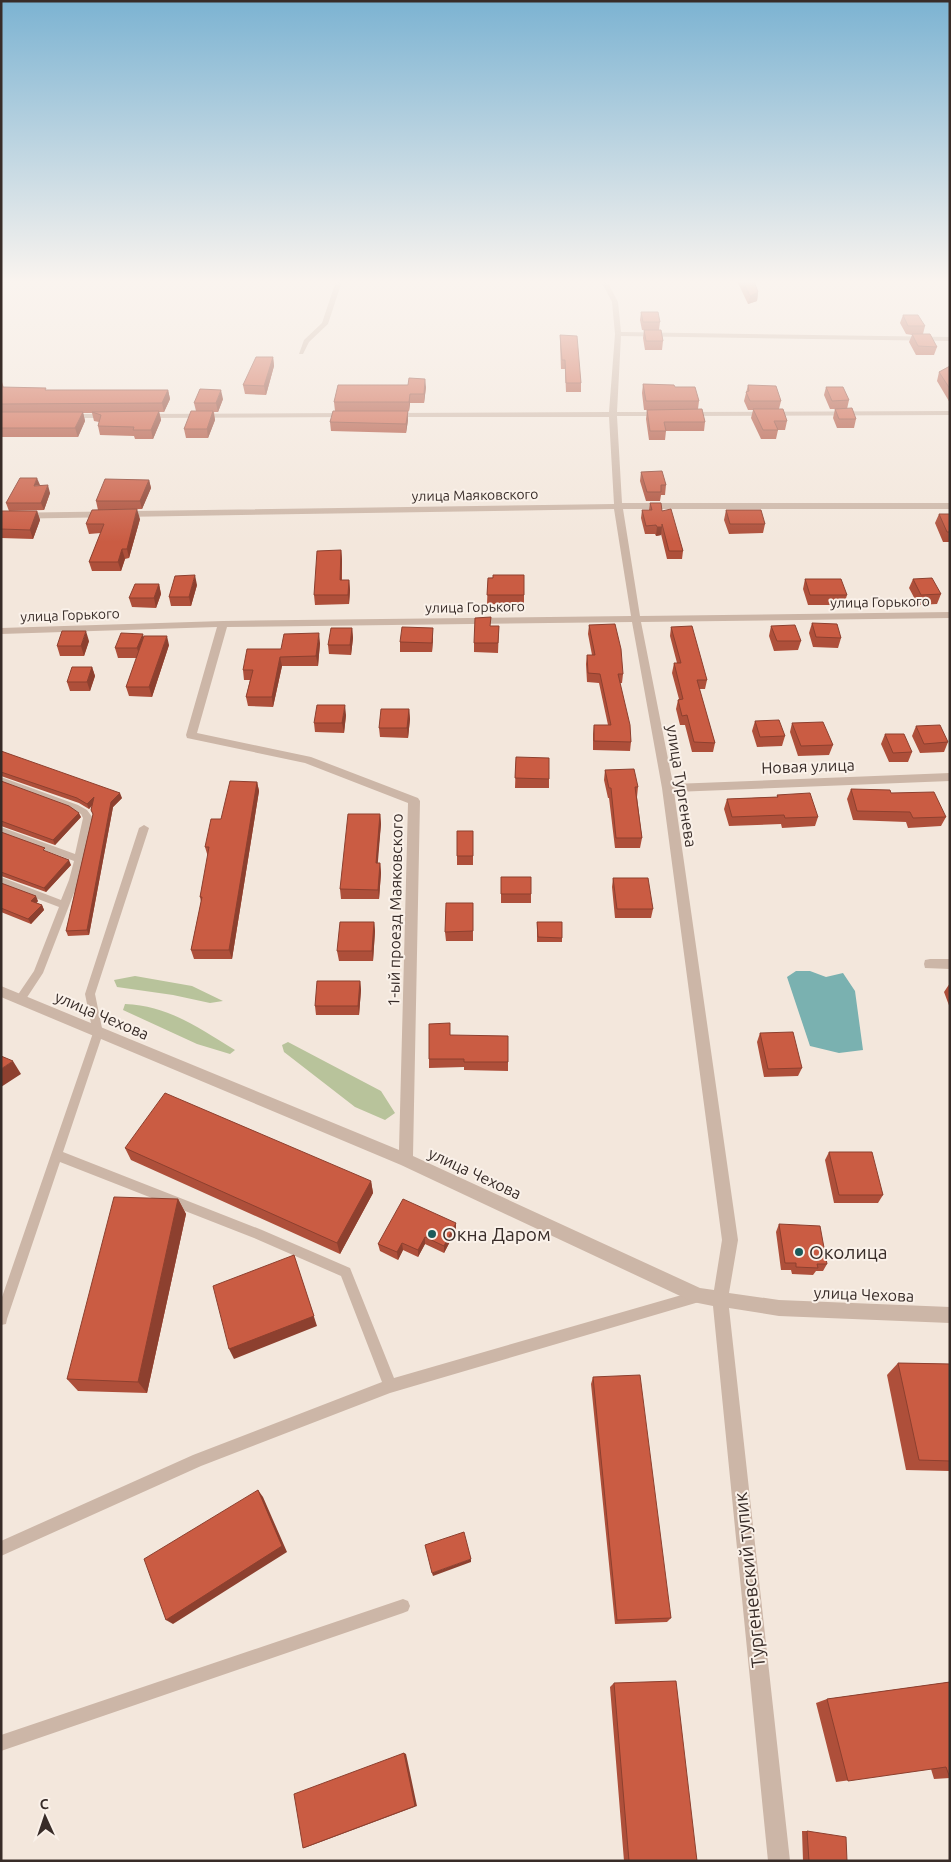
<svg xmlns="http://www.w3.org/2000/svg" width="951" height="1862" viewBox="0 0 951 1862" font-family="Ubuntu,sans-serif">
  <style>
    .green { fill: #b8c39b }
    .water { fill: #7ab1b0 }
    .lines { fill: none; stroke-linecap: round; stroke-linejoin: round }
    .lane { fill: #ccb6a7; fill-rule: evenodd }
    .street { fill: #ccb6a7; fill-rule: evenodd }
    .secondary { fill: #9f8478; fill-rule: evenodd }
    .wall { fill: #ae4f3a }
    .shaded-wall { fill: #8d402f }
    .building { fill: #ca5c43; stroke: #8d402f }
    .poi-dot { fill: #1c5b5b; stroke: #faf1e9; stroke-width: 2 }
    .labels { text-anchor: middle; stroke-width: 4; stroke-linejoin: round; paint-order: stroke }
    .far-street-label { font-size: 14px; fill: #382c28; stroke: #faf1e9 }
    .street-label { font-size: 16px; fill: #382c28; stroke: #faf1e9 }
    .near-poi-label { font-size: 19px; fill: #382c28; stroke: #faf1e9; text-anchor: start }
    .near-street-label { font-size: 19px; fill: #382c28; stroke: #faf1e9 }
  </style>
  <rect width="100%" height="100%" fill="#f3e7dc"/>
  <path class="green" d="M135,976L192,986L223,1001L210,1003L173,995L117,987L114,980Z
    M125,1004C170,1006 198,1028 235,1050L230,1054L197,1044L123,1010Z
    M288,1042L381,1091L395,1113L385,1120L355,1107L284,1052L282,1045Z"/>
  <path class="water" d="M796,971H810L826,977L843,973L855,991L863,1050L839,1053L810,1046L787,977Z"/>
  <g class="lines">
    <path class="lane" d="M336,281H342L328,324L309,342L303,354H299L304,340L322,323Z
      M1,777L78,805L87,810L93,818L79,880L43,973L24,1002L20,1003L16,1002L15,999L34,971L59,907L1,885V877L61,900L69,880L74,861L1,834V827L75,854L83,818L81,814L72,809L1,783Z
      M144,825L149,828L95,994L103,1033L63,1152L262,1230L350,1268L394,1378L699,1290L703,1292L705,1296L703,1300L699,1302L390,1393L201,1466L1,1556V1541L193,1455L382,1382L341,1276L254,1238L60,1162L7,1319L6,1324L1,1325V1300L93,1033L85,994L139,828Z
      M403,1599L408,1601L410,1606L408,1611L403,1613L1,1751V1735Z"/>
    <path class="street" d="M601,281H607L618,302L621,332L950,337V341L621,336L617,412H664L668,414L664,416H617L622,503H950V509H623L640,616L950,612V618L641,622L673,784L950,773V781L674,792L738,1240L729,1293L779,1300L950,1307V1323L779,1316L729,1308L790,1861H768L713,1306L693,1302L401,1165L1,997V986L399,1150L408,803L305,763L187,738L186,735L217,627L1,634V628L223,621L631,616L614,509L1,519V513L614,504L609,417H391L387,415L391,413L609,412L615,334L612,302ZM632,622L662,788L722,1240L714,1290L700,1288L413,1156L420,801L418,798L311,757L197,733L227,627Z
      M950,411V415L686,416L682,414L686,412Z
      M349,413L353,415L352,417L144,418L140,416L144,414Z
      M66,414H109L113,416L109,418H69L65,416Z
      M930,959H950V969L925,968L924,964L925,960Z"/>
    <path class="secondary" d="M1,281H14L1,284Z"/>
  </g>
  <path class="wall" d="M737,281H754L758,292L757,301L748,304Z
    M641,312L660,322L659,330L663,341L662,350H645L643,338L644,330H642L640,320Z
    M903,315L925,326L923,334L937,347L934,355H916L909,342L912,335L906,334L900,323Z
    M560,335L581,383V392H566L565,369H561L560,344Z
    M273,357L274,366L266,395L245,394L243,385Z
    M950,366V403L937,381L939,372Z
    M1,382H2L4,388L47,390H168L170,399L164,412H159L161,420L153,439H135L134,436L100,435L98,426L99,422L94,421L92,413H83L85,421L78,437H1Z
    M643,384L675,387L699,401L698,409L705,422L704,431H666L665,440H649L646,419L647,410H644L642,393Z
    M748,385L781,401L779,409L787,421L785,430H778L776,439H761L751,418L753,410H748L744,401Z
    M426,387L424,403H410L409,411H408V420L406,433L331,431L330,422L335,411L334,402Z
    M826,387L849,400L847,409L856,419L854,428H837L833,418L835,409H830L824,395Z
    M223,399L218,412H214L215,420L208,438H186L184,429L196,411L194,403Z
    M641,472L666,485L665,495H661L660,501H646L640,481Z
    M149,480L151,488L142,509L98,510L96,501Z
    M40,485L50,493L44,510L9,511L6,503Z
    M650,503L662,511L683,551L682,559H667L661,534V535L656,536L655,534H645L641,518L642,510H649Z
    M726,510L765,524L763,533L729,534L724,520Z
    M1,511H37L40,520L33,539L1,538Z
    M939,514H950V542H943L935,523Z
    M140,519L129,558L125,559L121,571H92L89,562L101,533L89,534L86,524Z
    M341,550L342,560V580H349L350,590L349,604L315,605L314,595Z
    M524,575V605L487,604L488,578Z
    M805,579L847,595L844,605H808L803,589Z
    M913,579L941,594L937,604L918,605L909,588Z
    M159,584L161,594L156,608L132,607L129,598Z
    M197,585L191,606H171L169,597Z
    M812,623L841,638L838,648L813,647L809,633Z
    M589,625L623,674L622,683H620L631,742L630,751L593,750V734L594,725H608L599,683L587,682L586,664L587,655H592L588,634Z
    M491,626H499L498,653L474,652V643Z
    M771,626L801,641L798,650L774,651L769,636Z
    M671,627L707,680L705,689H699L715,743L713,752H692L685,725H680L676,709L678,700L679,699L672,673L674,663H677L670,636Z
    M352,628L353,638L351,655L329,654L328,645Z
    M144,638L169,645L152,697L129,696L126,687L137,658H118L115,648Z
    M433,638L432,652H400V642Z
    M89,641L84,656H60L57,646Z
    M320,643L318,666H282L273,707L248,706L246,697L250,680H244L243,670L281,649Z
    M92,667L95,676L90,691H70L67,682Z
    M409,709L410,719L408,738L380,737L379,728Z
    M346,715L344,733L315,732L314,723Z
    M755,721L785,736L782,746L757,747L752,731Z
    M792,723L833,745L829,755L798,756L790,732Z
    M916,726L948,742L944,752L920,753L912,736Z
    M885,734L912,752L908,762H889L881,744Z
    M1,751L122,798L113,807L89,935L68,936L66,931L93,814L91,810L92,805L89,809L79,803L1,776Z
    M516,757L549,779V788H515Z
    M605,770L638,787L637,797L642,838L640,848H615L609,798H608L604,780Z
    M1,781L81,817L55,845L1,826Z
    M257,782L259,791L232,959H194L191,950L201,902L200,897L208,857L205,847L221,819Z
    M851,789L891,793L946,817L941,826L908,828L906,822L853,820L847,799Z
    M777,795L818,817L815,826L782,828L781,824L729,826L724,809L727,799L777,797Z
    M380,814L381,824L377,863H380L381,873L379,899H341L340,889Z
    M473,831V865H457V856Z
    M1,832L46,852L71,865L46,892L1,876Z
    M501,877L531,894V903H501Z
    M613,878L653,909L651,918H615L612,887Z
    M1,883L38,901L36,903L42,905L44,910L31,924L1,912Z
    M473,903V941H446L445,932Z
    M374,922L375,931L373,961H339L337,951Z
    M537,922L562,938V942H537Z
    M360,981L361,990L359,1015H316L315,1006Z
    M950,983V1008L944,992Z
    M760,1033L802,1068L798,1076L764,1077L757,1042Z
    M450,1035L508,1062V1071L464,1070V1067L429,1068V1059Z
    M125,1148L371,1181L373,1193L340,1254L131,1160Z
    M829,1152L883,1195L878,1203H834L825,1160Z
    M178,1199L186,1214L147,1393L78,1391L67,1379Z
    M456,1223V1230L444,1253L425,1244L418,1257L403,1250L398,1260L380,1251L378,1244Z
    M779,1224L827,1264L823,1271H816L813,1275L792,1274L791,1270H781L776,1232Z
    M898,1363L950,1364V1471L906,1470L887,1375Z
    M593,1377L671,1618L667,1622L615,1624L591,1384Z
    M950,1682V1778L934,1779L931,1769L836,1782L816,1703L827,1699Z
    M614,1683L697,1861H624L610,1687Z
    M802,1831H807L847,1861H803Z"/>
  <path class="shaded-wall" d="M758,292L757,301L748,304L750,296Z
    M273,357L274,366L266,395L264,386Z
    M425,379L426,387L424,403V394Z
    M168,390L170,399L164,412L162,403Z
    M221,390L223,399L218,412L216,403Z
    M410,394V403L409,411V402Z
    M159,411L161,420L153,439L151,430Z
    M213,411L215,420L208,438L207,429Z
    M408,411V420L406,433V424Z
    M83,412L85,421L78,437L75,428Z
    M37,478L40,485L34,486Z
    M149,480L151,488L142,509L140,501Z
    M48,485L50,493L44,510L41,503Z
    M137,509L140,519L129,558L127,549Z
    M37,511L40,520L33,539L30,530Z
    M657,527H662L661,535L656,536Z
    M122,549L125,559L121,571L118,562Z
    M341,550L342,560L341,590L340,580Z
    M195,575L197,585L191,606L189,597Z
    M349,580L350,590L349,604L348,595Z
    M159,584L161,594L156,608L154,598Z
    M352,628L353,638L351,655L350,645Z
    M433,628V638L432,652V643Z
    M86,631L89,641L84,656L81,646Z
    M319,633L320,643L318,666L316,656Z
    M143,634L145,643L140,658L137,648Z
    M167,636L169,645L152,697L149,687Z
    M280,657L282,666L273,707L272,697Z
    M92,667L95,676L90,691L87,682Z
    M345,705L346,715L344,733L342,723Z
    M409,709L410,719L408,738L407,728Z
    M257,782L259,791L232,959L229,950Z
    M120,793L122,798L113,807L89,935L87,930L111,802Z
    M94,797L96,801L89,809L87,804Z
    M79,813L81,817L55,845L53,840Z
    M380,814L381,824L377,873L376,863Z
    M69,860L71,865L46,892L44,888Z
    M380,863L381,873L379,899L378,890Z
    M36,896L38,901L34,906L31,901Z
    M42,905L44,910L31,924L28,919Z
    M374,922L375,931L373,961L372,951Z
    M360,981L361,990L359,1015L358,1006Z
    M13,1061L21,1074L1,1087V1069Z
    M371,1181L373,1193L340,1254L337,1243Z
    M178,1199L186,1214L147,1393L138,1382Z
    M456,1223V1230L444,1253V1246Z
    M425,1237V1244L418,1257V1250Z
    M402,1243L403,1250L398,1260L397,1252Z
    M294,1255L317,1326L234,1359L229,1349Z
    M258,1490L263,1497L287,1552L173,1624L166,1620Z
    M471,1559V1562L433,1576L432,1573Z
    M404,1753L406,1754L417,1806L307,1847L303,1848Z"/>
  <path class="building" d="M743,281H754L758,292L750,296Z
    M641,312H658L660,322H643Z
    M903,315H918L925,326H908Z
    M644,330H661L663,341H646Z
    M912,334H930L937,347L918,346Z
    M560,335L577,336L581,383H566L565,360H562Z
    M256,357H273L264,386L243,385Z
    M950,366V389L939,372Z
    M409,378L425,379L424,394H410L409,402H334L338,385H408Z
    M643,384L674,385L675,387H695L699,401H646Z
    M748,385L776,386L781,401H750L746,392L749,391Z
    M1,387L46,388L45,390H168L162,403L1,404Z
    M826,387H843L849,400L832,401Z
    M200,389L221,390L216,403H194Z
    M852,408L856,419H839L835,409Z
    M702,409L705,422H664L666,431H650L647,410Z
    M753,409H783L787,421H774L778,430H763Z
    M159,411L151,430H133L134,427L98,426L101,415L92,412Z
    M191,411H213L207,429H184Z
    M333,411H408L406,424L330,422Z
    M1,412H83L75,428H1Z
    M662,471L666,485H661V492H647L641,472Z
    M20,478H37L34,486L48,485L41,503H6Z
    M105,479L149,480L140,501H96Z
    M650,503H661L662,511L671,509L683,551H669L662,524V527H657L656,525L646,526L642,510H652Z
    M137,509L127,549H122L118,562H89L104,524H86L92,510Z
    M726,510H761L765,524H730Z
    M1,511H37L30,530L1,529Z
    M939,514H950V532H947Z
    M341,550L340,580H349L348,595H314L317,551Z
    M195,575L189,597H169L175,576Z
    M493,575H524V595H487L488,578H493Z
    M932,578L941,594L921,595L913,579Z
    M805,579H841L847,595H810Z
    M135,584H159L154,598H129Z
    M491,617L490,626H499L498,643H474L475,618Z
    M812,623L837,624L841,638L816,637Z
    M615,624L621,649L623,674H618L630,725L631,742L594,741V725H611L600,674L588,673L587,655H595L589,625Z
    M795,625L801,641H777L771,626Z
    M692,626L707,680H697L715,743L694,742L687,715L682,716L678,700L683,699L674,663H681L671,627Z
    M402,627L433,628L432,643L400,642Z
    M331,628H352L350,645H328Z
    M62,631H86L81,646H57Z
    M121,633L143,634L137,648H115Z
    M319,633L316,656L280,657L272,697H246L253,670H243L247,649H281L284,634Z
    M144,636H167L149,687H126Z
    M72,667H92L87,682H67Z
    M317,705H345L342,723H314Z
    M381,709H409L407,728H379Z
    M779,720L785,736L760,737L755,721Z
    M823,722L833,745L801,746L792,723Z
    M940,725L948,742L924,744L916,726Z
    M885,734H904L912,752L893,753Z
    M1,751L120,793L111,802L87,930L66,931L93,814L91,810L94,797L87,804L77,798L1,772Z
    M516,757L549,758V779L515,778Z
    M634,769L638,787H635L642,838H616L611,788H609L605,770Z
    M1,781L69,806L79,813L53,840L1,821Z
    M230,781L257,782L229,950H191L202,897H200L209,847H205L211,819H221Z
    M851,789L890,790L891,793L934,792L946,817L913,818L910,812L857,811Z
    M810,793L818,817L785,818L784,815L732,817L727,799L778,797L777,795Z
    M348,814H380L376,863H380L378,890L340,889Z
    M457,831H473V856H457Z
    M1,832L45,848L43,850L69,860L44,888L1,872Z
    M501,877H531V894H501Z
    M613,878H648L653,909H617Z
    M1,883L36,896L31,901L42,905L28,919L1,908Z
    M446,903H473V931L445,932Z
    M340,922H374L372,951H337Z
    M537,922H562V938L538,937Z
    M317,981H360L358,1006H315Z
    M450,1023V1035L508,1036V1062H464V1059H429V1024Z
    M793,1032L802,1068L768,1069L760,1033Z
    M1,1056L13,1061L1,1069Z
    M165,1093L371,1181L337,1243L125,1148Z
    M829,1152H872L883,1195H839Z
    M114,1197L178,1199L138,1382L67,1379Z
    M403,1199L456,1223L444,1246L425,1237L418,1250L402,1243L397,1252L378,1244Z
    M779,1224L820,1226L827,1264H817L818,1268L796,1267V1263H785Z
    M294,1255L314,1316L229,1349L213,1286Z
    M898,1363L950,1364V1461L919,1460Z
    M640,1375L671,1618L617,1620L593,1377Z
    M258,1490L282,1546L166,1620L144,1559Z
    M464,1532L471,1559L432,1573L425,1545Z
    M676,1681L697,1861H629L614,1683Z
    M950,1682V1778L946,1767L848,1781L827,1699Z
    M404,1753L415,1806L303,1848L294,1794Z
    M807,1831L846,1837L847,1861H809Z"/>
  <linearGradient id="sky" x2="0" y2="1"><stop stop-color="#7cb3d2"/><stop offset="0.52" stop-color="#faf4ef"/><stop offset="1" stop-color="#faf4ef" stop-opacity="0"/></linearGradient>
  <rect width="951" height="542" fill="url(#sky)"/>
  <g class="poi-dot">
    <circle cx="432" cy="1234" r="5"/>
    <circle cx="799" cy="1252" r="5"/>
  </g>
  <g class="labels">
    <g class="far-street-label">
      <text transform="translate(475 495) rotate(-1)" y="5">улица Маяковского</text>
      <text transform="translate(880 602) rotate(-1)" y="5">улица Горького</text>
      <text transform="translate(475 607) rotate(-1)" y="5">улица Горького</text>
      <text transform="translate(70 615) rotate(-2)" y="5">улица Горького</text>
    </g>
    <g class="street-label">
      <text transform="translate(808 766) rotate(-2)" y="6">Новая улица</text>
      <text transform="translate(682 786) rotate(81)" y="6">улица Тургенева</text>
      <text transform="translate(395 910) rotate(-89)" y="6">1-ый проезд Маяковского</text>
      <text transform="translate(102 1015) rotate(23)" y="6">улица Чехова</text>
      <text transform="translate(475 1173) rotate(25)" y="6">улица Чехова</text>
      <text transform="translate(864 1294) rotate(2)" y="6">улица Чехова</text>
    </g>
    <g class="near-poi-label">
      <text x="442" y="1241">Окна Даром</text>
      <text x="809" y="1259">Околица</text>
    </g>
    <g class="near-street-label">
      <text transform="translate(749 1580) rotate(-96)" y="7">Тургеневский тупик</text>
    </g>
  </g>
  <rect width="951" height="1862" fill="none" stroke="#382c28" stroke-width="5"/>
  <g transform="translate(45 1817) rotate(357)" stroke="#faf1e9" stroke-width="4" paint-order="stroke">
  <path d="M0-4L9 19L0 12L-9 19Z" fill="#382c28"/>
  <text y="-8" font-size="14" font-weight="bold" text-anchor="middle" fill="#382c28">С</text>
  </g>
</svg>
